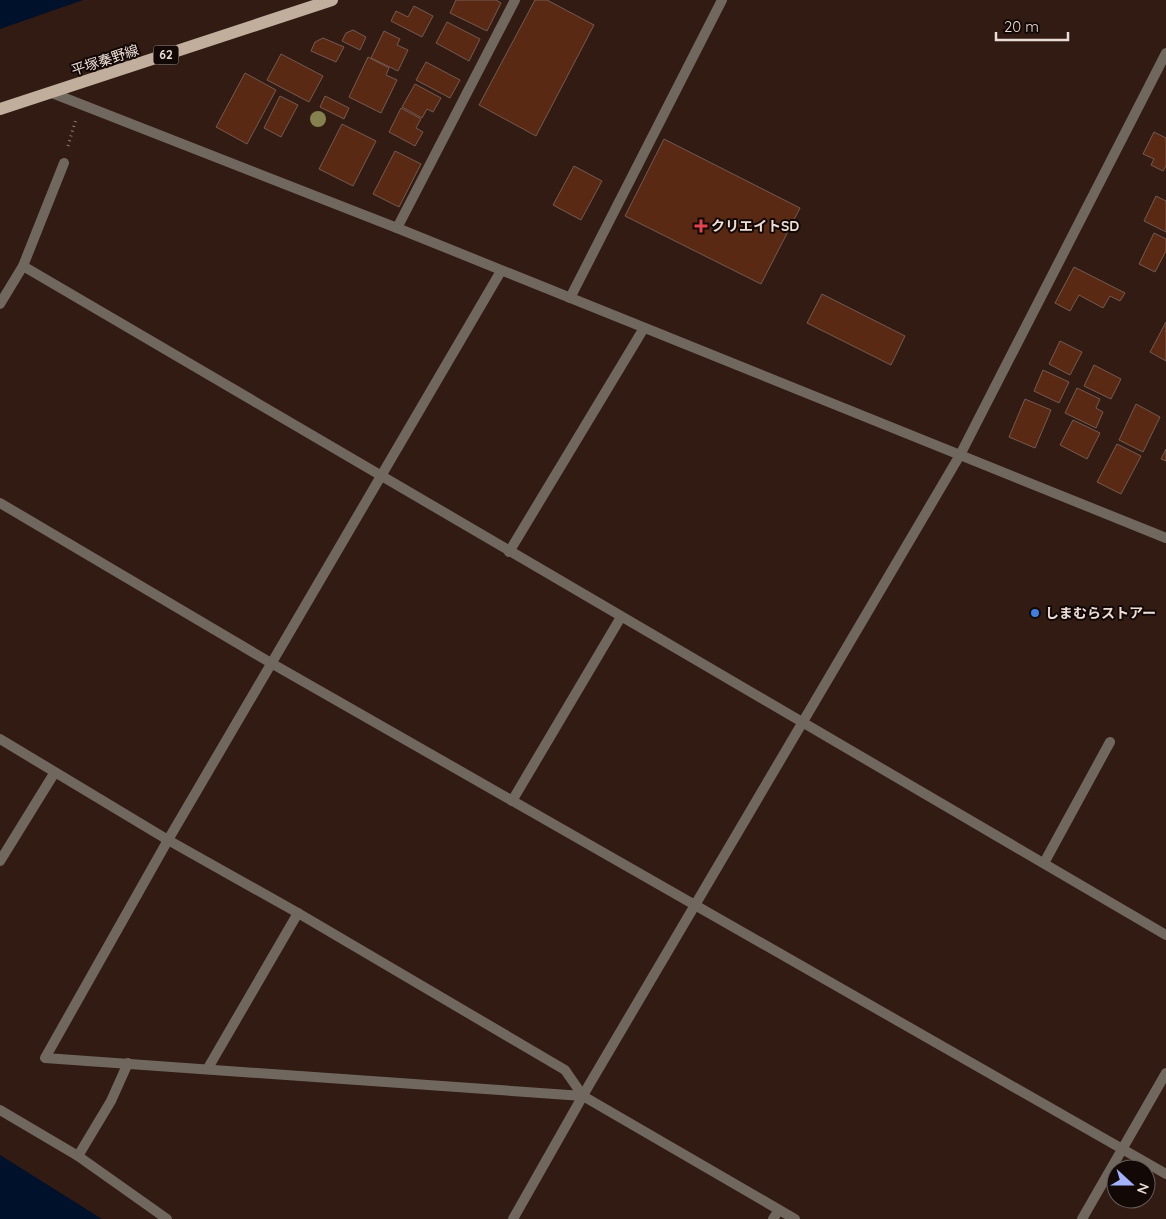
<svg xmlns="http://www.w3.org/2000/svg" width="1166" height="1219" viewBox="0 0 1166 1219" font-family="Quicksand,'Noto Sans JP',sans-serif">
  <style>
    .water { fill: #00112c }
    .building { fill: #5a2914; stroke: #745a50 }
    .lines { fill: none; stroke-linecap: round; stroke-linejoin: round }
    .path { stroke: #907d76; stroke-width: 3; stroke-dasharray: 1 4; stroke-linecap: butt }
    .service { stroke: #70685f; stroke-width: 10 }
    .minor { stroke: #70685f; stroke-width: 10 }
    .tertiary { stroke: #70685f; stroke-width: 10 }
    .primary { stroke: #c1ae9d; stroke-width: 12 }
    .tree { fill: #84814f }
    .health-dot { fill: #e0444e; stroke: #120805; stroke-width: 2 }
    .shop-dot { fill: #3f7fe0; stroke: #120805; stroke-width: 2 }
    .labels { text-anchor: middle; stroke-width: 4; stroke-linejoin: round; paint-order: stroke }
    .shield { fill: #120805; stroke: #ab9c97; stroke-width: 1 }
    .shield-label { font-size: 12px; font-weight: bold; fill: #ecdcd6 }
    .street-label { font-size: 14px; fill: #ecdcd6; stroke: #120805 }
    .poi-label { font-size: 14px; font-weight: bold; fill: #ecdcd6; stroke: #120805; text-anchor: start }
  </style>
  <rect width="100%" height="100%" fill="#311b13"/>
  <path class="water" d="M0,0H83L0,29Z
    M0,1155L102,1219H0Z"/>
  <path class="building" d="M456,0H496L501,3L487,31L450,13Z
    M535,0H547L594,25L536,136L479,105Z
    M414,6L433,16L422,37L391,21L396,11L408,17Z
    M447,22L480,39L469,61L436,43Z
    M353,30L366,37L360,50L342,41L346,33Z
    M384,31L400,39L397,45L408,50L398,71L371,58Z
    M323,38L344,47L336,62L311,51L315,42Z
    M281,54L323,76L309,102L267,80Z
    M368,57L389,68L386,75L397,80L381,113L349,97Z
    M426,62L460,80L450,98L416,80Z
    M245,73L276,90L247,144L216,127Z
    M415,84L441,98L433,112L427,109L422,118L402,107Z
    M280,96L298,105L281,137L264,128Z
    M325,96L349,108L344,119L320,107Z
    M401,108L421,119L416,128L423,132L415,146L389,132Z
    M342,124L376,141L353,186L319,169Z
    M1154,132L1166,138V166L1163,171L1151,165L1154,159L1143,154Z
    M664,139L800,208L761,284L625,216Z
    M395,151L421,164L399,207L373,194Z
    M574,166L602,181L581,220L553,205Z
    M1156,196L1166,201V232L1144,221Z
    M1154,233L1166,239V251L1155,272L1139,264Z
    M1074,267L1125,293L1120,301L1110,296L1103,308L1079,295L1070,311L1055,303Z
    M822,294L905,336L891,365L807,323Z
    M1166,322V361L1150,352Z
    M1060,341L1082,352L1070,375L1049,364Z
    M1094,365L1121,379L1111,399L1084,386Z
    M1043,370L1069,382L1059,403L1034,391Z
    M1077,388L1100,399L1096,408L1103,412L1096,428L1065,413Z
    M1025,399L1051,410L1035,448L1009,437Z
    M1136,404L1160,417L1143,452L1119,440Z
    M1073,420L1100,433L1087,459L1060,445Z
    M1117,444L1141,456L1121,494L1097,482Z
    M1166,449V461L1161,459Z"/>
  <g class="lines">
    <path class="path" d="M68,146L76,119"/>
    <path class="service" d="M397,228L515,0
      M570,298L722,0
      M0,304L23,266L64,163
      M509,552L644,328
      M0,739L168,840
      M512,801L621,617
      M0,861L55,772
      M208,1068L298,913
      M78,1156L111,1101L128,1063"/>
    <path class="minor" d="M23,266L1166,935
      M501,271L168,840L45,1058L583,1096
      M0,503L271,663L1166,1174
      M168,840L298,913L565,1070L583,1096L795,1219
      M1044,863L1110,742
      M0,1110L78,1156L167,1219
      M513,1219L589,1085L960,455L1166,53
      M773,1219L779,1210
      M1082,1219L1166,1073"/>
    <path class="tertiary" d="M52,93L397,228L1166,538"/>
    <path class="primary" d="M0,109L332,0"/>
  </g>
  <circle class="tree" cx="318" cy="119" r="8"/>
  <path class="health-dot" d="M698.5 218.5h5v5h5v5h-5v5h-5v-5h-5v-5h5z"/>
  <circle class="shop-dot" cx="1035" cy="613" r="5"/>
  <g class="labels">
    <rect class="shield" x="153.5" y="45.5" width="25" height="19" rx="4"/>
    <g class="shield-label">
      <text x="166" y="59">62</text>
    </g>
    <g class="street-label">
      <text transform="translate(105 60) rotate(-18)" y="5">平塚秦野線</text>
    </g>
    <g class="poi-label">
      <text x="711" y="231">クリエイトSD</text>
      <text x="1045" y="618">しまむらストアー</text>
    </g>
  </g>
  <g transform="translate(1131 1184) rotate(111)"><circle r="24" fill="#120805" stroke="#695d59"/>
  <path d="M0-4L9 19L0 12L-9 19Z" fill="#a2b2fd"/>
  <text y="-8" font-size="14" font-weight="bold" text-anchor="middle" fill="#ecdcd6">N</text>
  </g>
  <path d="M996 32v8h72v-8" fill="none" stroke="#ecdcd6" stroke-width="2.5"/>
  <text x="1004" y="32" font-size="15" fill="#ecdcd6" stroke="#120805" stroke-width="4" paint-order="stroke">20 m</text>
</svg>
